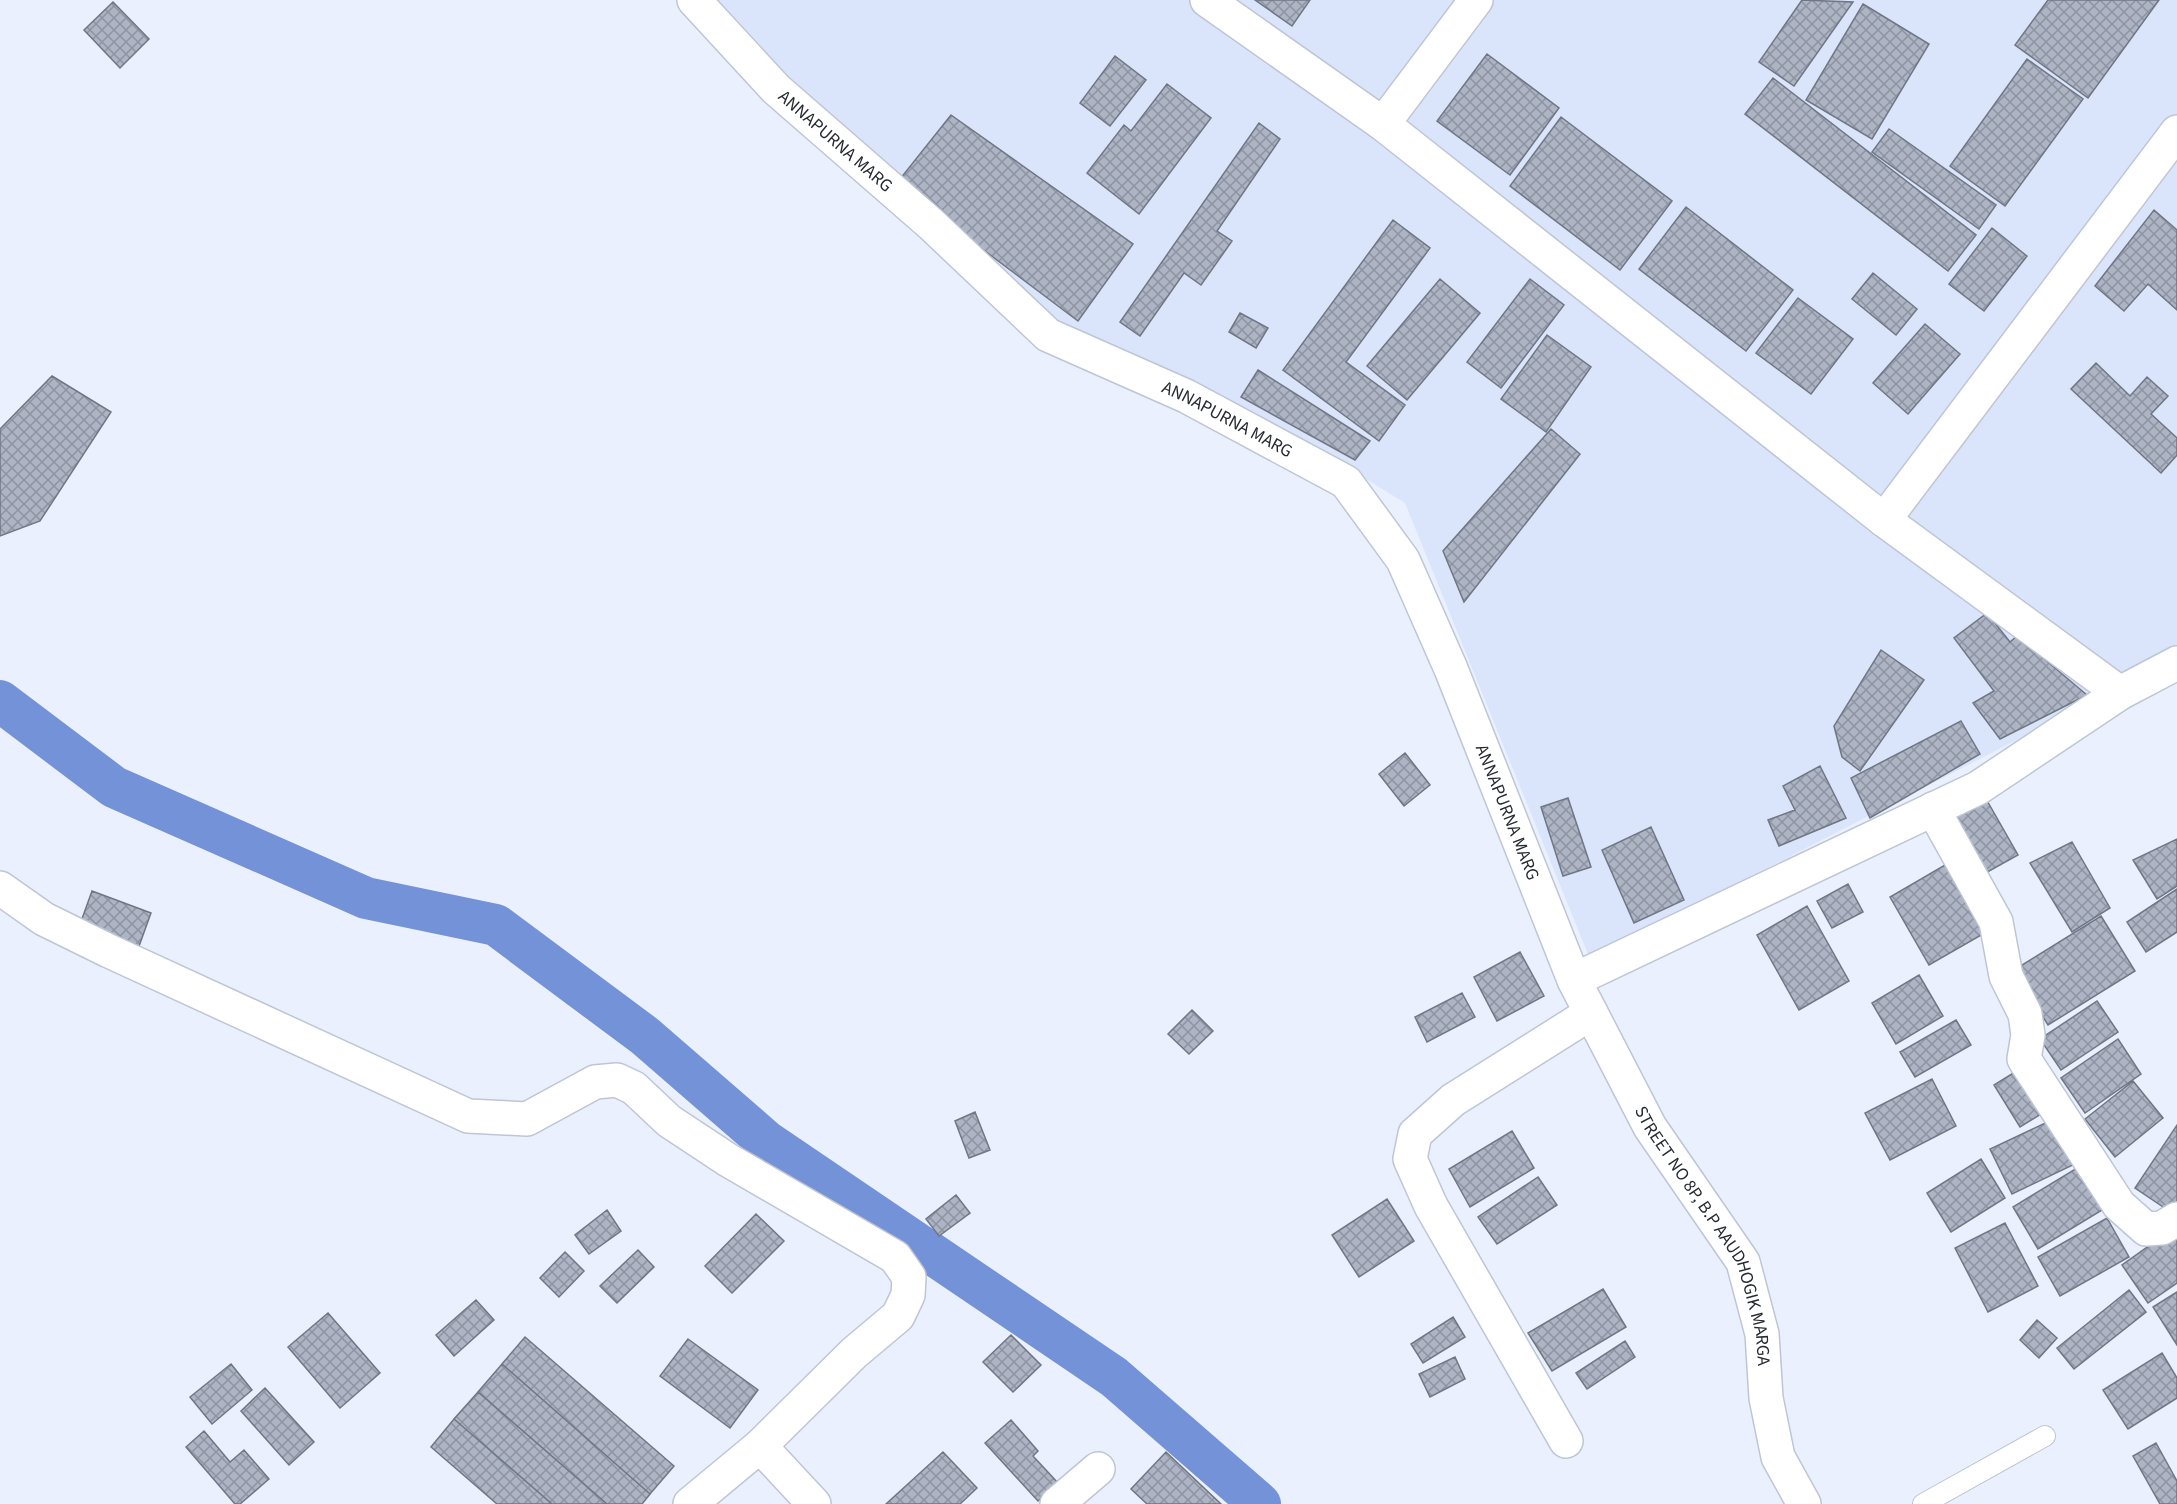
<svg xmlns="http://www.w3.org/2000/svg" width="2177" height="1504" viewBox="0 0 2177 1504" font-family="'Source Sans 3',sans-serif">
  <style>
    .built { fill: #dae5fc }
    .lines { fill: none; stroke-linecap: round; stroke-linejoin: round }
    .canal { stroke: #7392d7; stroke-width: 42 }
    .building { fill: url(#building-cross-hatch); stroke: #6f7684; stroke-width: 1.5 }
    .service-casing { stroke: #bec5d5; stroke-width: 22 }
    .minor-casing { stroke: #bec5d5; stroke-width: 36 }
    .service { stroke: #fff; stroke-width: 20 }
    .minor { stroke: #fff; stroke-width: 33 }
    .labels { text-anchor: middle; stroke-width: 6; stroke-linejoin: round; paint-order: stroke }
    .street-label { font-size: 18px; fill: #272a30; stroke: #fff }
  </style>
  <defs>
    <pattern id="building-cross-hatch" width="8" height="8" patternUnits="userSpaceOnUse" patternTransform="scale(1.5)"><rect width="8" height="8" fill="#adb4c4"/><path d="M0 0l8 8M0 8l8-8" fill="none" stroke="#8d93a0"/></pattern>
  </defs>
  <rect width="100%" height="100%" fill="#eaf0fe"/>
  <path class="built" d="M704,0H2177V650L2118,688L1590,959L1405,503L1299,438L1105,350L1033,304L856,152Z"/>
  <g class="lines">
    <path class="canal" d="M0,701L114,787L366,898L496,925L645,1036L767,1142L1114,1377L1260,1504"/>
  </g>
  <path class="building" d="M1255,0H1310L1292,26Z
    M1802,0L1853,2L1794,86L1759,62Z
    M2048,0H2159L2088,98L2015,45Z
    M113,2L149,39L120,68L84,30Z
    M1863,4L1929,44L1872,139L1806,100Z
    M1487,54L1559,108L1510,175L1437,121Z
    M1115,56L1146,80L1110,126L1080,103Z
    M2027,59L2083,99L2005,206L1950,166Z
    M1773,78L1976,235L1948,271L1745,114Z
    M1167,84L1211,118L1139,214L1087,173L1124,125L1131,131Z
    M951,115L1133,244L1078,321L896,184Z
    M1561,117L1672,201L1620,270L1510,186Z
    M1259,123L1280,139L1217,231L1232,241L1201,285L1184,273L1140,336L1120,322Z
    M1889,129L1996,205L1979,229L1872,152Z
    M1686,207L1793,290L1746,351L1639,269Z
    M2154,210L2177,230V310L2148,284L2124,311L2095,286Z
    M1393,220L1430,248L1346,362L1405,405L1379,441L1283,370Z
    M1992,228L2027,256L1984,311L1949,284Z
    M1873,273L1917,309L1896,335L1852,299Z
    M1440,279L1480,313L1407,400L1367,366Z
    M1530,279L1564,305L1501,388L1467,362Z
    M1798,298L1853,339L1811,394L1756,353Z
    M1240,313L1268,328L1256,348L1229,332Z
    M1925,324L1960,354L1908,414L1873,383Z
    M1547,335L1591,367L1546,432L1501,399Z
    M2096,363L2130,396L2147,377L2168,396L2151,414L2177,438V455L2161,473L2071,389Z
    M1258,370L1370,441L1355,460L1241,397Z
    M52,376L111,412L40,521L0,536V429Z
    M1551,429L1580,454L1464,602L1443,551Z
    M1987,613L2010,642L2017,636L2087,695L2000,739L1973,703L1994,691L1954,638Z
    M1881,650L1924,680L1860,771L1842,757L1834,726Z
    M1961,721L1980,754L1870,818L1851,778Z
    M1405,753L1430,785L1404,806L1379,774Z
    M1820,766L1846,818L1779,846L1768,820L1795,810L1783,786Z
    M1985,797L2018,855L1982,875L1949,818Z
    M1568,798L1591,867L1563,876L1541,807Z
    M1651,827L1684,900L1634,923L1602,850Z
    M2177,839V886L2157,899L2133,860Z
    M2072,842L2110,908L2072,932L2030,863Z
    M1945,865L1983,934L1929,965L1890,897Z
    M1848,884L1863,912L1832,928L1817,901Z
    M2177,889V932L2146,952L2127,922Z
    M92,891L151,913L138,949L79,927Z
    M1807,906L1849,981L1799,1010L1757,935Z
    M2101,916L2135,971L2048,1025L2014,970Z
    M1520,952L1544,996L1497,1021L1474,977Z
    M1919,975L1943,1016L1896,1044L1872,1003Z
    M1462,993L1475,1017L1427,1042L1415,1017Z
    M2097,1001L2118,1032L2061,1070L2040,1039Z
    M1192,1010L1213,1031L1189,1054L1168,1034Z
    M1956,1020L1971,1045L1915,1077L1900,1052Z
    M2118,1039L2141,1074L2085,1113L2061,1078Z
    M2023,1067L2049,1109L2020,1127L1994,1085Z
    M1932,1079L1956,1126L1890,1160L1865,1113Z
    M2133,1081L2163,1118L2115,1157L2085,1119Z
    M975,1112L990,1150L969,1158L955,1121Z
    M2056,1118L2077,1163L2012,1194L1990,1149Z
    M2177,1125V1211L2175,1215L2135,1188Z
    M1512,1131L1534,1168L1470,1207L1449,1169Z
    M1981,1159L2005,1198L1951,1232L1927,1193Z
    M2082,1165L2107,1207L2038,1249L2013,1207Z
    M1538,1177L1557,1205L1497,1244L1478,1217Z
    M956,1195L970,1213L939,1236L926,1219Z
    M1387,1199L1414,1241L1359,1277L1332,1235Z
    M607,1210L621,1231L589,1254L575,1235Z
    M756,1214L784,1241L732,1293L705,1266Z
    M2107,1218L2129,1257L2060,1296L2038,1257Z
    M2005,1223L2038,1286L1988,1312L1955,1248Z
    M2177,1226V1283L2148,1303L2122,1265Z
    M638,1250L654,1267L617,1303L600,1286Z
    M565,1252L584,1271L559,1297L540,1278Z
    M1603,1289L1626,1327L1552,1371L1528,1333Z
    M2129,1290L2146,1312L2074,1369L2057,1348Z
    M2177,1292V1345L2153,1307Z
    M476,1300L494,1320L454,1356L436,1335Z
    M328,1313L380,1373L340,1408L288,1347Z
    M1453,1317L1465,1337L1423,1363L1411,1344Z
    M2037,1320L2057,1338L2039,1358L2020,1340Z
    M1011,1335L1041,1365L1013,1392L983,1362Z
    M525,1337L674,1466L650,1494L502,1364Z
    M688,1339L758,1390L730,1428L660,1376Z
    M1625,1341L1635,1357L1587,1389L1576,1373Z
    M2162,1353L2177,1378V1398L2128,1429L2103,1390Z
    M1455,1357L1465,1379L1430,1397L1419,1374Z
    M231,1364L252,1390L212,1424L190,1397Z
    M502,1364L650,1494L642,1504H607L478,1392Z
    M265,1388L314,1442L289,1465L241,1411Z
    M478,1392L607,1504H552L454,1419Z
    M454,1419L552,1504H497L431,1447Z
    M1011,1420L1038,1451L1033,1456L1058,1483L1038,1501L985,1443Z
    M204,1431L230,1462L244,1450L269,1479L240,1504H235L186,1447Z
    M2156,1443L2177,1481V1504H2160L2133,1456Z
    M943,1452L977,1488L960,1504H886Z
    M1166,1452L1221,1504H1147L1131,1489Z"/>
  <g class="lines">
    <g class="service-casing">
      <path id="service" d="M1923,1504L2045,1436"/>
    </g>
    <g class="minor-casing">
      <g id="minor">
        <path id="s1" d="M694,0L776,89L931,224L1048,335L1186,396L1346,482L1403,560L1451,669L1574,980L1650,1127L1743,1262L1762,1334L1766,1398L1778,1457L1804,1504"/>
        <path d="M1207,0L1383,124L1884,520L2120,693"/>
        <path d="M1383,124L1476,0"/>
        <path d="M1884,520L2177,132"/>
        <path d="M1933,809L1996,922L2006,976L2025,1014L2028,1035L2024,1059L2119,1205L2146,1229L2162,1228L2177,1219"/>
        <path d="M0,888L44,919L109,951L468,1116L527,1119L595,1082L617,1080L634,1088L669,1121L728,1160L895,1257L909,1277L908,1295L898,1316L854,1353L760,1446"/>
        <path d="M1574,980L1978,788L2120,693L2177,663"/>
        <path d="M1566,1441L1431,1206L1410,1159L1415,1134L1453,1100L1591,1013"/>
        <path d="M690,1504L760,1446L814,1504"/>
        <path d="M1057,1504L1098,1469"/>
      </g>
    </g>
    <use href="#service" class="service"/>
    <use href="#minor" class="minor"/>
  </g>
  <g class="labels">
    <g class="street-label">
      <text dy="6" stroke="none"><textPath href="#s1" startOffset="200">ANNAPURNA MARG</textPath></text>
      <text dy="6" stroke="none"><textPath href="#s1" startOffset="686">ANNAPURNA MARG</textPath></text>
      <text dy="6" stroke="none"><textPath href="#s1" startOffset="1190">ANNAPURNA MARG</textPath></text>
      <text dy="6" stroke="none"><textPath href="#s1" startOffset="1660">STREET NO 8P, B.P AAUDHOGIK MARGA</textPath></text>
    </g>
  </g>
</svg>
